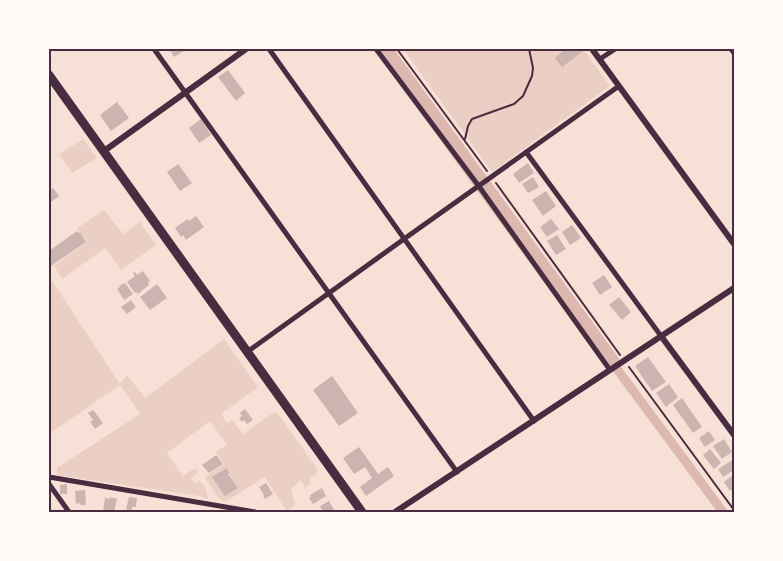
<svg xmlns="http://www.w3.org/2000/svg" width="783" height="561" viewBox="0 0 783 561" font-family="'Golos Text',sans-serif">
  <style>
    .green { fill: #ebcfc5; fill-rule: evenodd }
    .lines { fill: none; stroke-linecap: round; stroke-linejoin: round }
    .canal { stroke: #dcb8b0; stroke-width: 9 }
    .river { stroke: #dcb8b0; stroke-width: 16 }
    .building { fill: #ccb4b1 }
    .path { stroke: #4a2c40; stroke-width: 2 }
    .minor { stroke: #4a2c40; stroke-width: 5 }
    .tertiary { stroke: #4a2c40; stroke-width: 6 }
    .trunk { stroke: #4a2c40; stroke-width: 9 }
    .neatline { fill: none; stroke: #4a2c40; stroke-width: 2 }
  </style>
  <rect width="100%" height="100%" fill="#f7e1d7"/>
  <path class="green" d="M403,49H583L610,86L492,172Z
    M83,139L97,158L72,173L59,154Z
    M104,210L123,234L140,222L156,245L121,270L105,248L62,279L54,266L87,242L77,228Z
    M49,276L120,384L127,375L145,398L224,339L258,387L221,414L227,423L232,420L243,434L276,411L318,470L316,475L311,477L310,485L305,488L301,480L291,489L295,505L287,512L265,477L225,502L218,498L205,477L224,464L216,452L227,445L210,421L167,453L183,476L195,468L198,473L191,478L195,484L199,480C205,486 207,490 208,499L199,496L57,475V468L140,414L120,385L49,434ZM226,468L237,488L227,495L214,476Z"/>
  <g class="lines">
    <path class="canal" d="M611,361L723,512"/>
    <path class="river" d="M384,49L611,361"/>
  </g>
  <path class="building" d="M169,49H187L174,57Z
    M562,49H579L582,52L562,67L555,58L563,51Z
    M228,70L245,93L236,101L218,77Z
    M117,102L129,118L111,131L100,115Z
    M201,119L211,135L199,143L189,128Z
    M528,163L534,173L519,183L513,174Z
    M178,164L192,183L180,191L167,172Z
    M533,177L539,187L528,193L522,184Z
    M53,188L59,196L51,202L49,198V191Z
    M546,191L556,206L543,216L532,200Z
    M196,216L204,227L186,240L183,235L181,237L175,228L188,219L189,221Z
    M551,219L559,229L547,237L540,227Z
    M572,225L581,238L570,245L562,232Z
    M77,231L79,233L80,232L86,242L51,266L49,262V251Z
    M557,235L566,249L556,255L547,241Z
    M143,271L150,281L148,283L149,285L138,294L136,292L135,293L127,282L135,276L133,273L135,272L137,275Z
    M604,275L612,287L600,295L592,283Z
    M125,283L133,294L124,300L117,289L120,287L119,286Z
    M157,284L167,298L150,310L140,297Z
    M619,297L631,312L622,320L609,305Z
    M131,300L136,307L127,314L121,307Z
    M648,357L666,382L652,391L635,366Z
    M332,376L358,413L339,426L313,390Z
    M669,384L678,397L666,407L656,393Z
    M682,398L702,427L693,433L673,405Z
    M245,409L253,420L247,424L244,420L242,422L239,418L242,416L240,413Z
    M93,410L103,423L95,429L90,422L93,420L88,413Z
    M709,431L715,440L705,447L699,438Z
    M724,439L732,452L722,459L713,446Z
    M359,447L378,474L388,467L394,476L366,496L360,487L372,478L365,467L354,474L343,458Z
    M710,449L721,463L714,469L703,455Z
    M216,455L223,464L209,473L202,465Z
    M734,459V470L723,477L718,469Z
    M226,468L230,473L228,474L238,488L225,496L212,477Z
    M734,474V488L730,491L724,482Z
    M266,483L273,494L265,499L263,496L264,495L259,487Z
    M67,484V494H60V485Z
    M322,488L326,496L313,504L309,498L311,497L310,495Z
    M85,490L86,505H80V503L76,504L75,491Z
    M110,497L117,499L114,512H103L105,498L110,499Z
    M129,497L137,498L136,507H132V511L126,509Z
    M329,501L335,512H317L322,510L320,506Z"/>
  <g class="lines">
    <path class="path" d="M397,49L487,171
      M465,139L468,126L472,119L514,104L523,96L532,76L533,68L529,49
      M496,183L620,355
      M629,367L734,510"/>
    <path class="minor" d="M154,49L457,472
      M269,49L534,421
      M376,49L478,185L610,370
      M731,49L734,53
      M600,59L615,49
      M526,152L661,336
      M247,352L404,239L619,86
      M49,477L255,512
      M49,484L69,512"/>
    <path class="tertiary" d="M592,49L734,244
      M104,151L246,49
      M661,336L734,435
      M395,512L734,288"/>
    <path class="trunk" d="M49,75L362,512"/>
  </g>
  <rect width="783" height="561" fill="none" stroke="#fffaf5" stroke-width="100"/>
  <rect x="50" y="50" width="683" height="461" class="neatline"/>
</svg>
